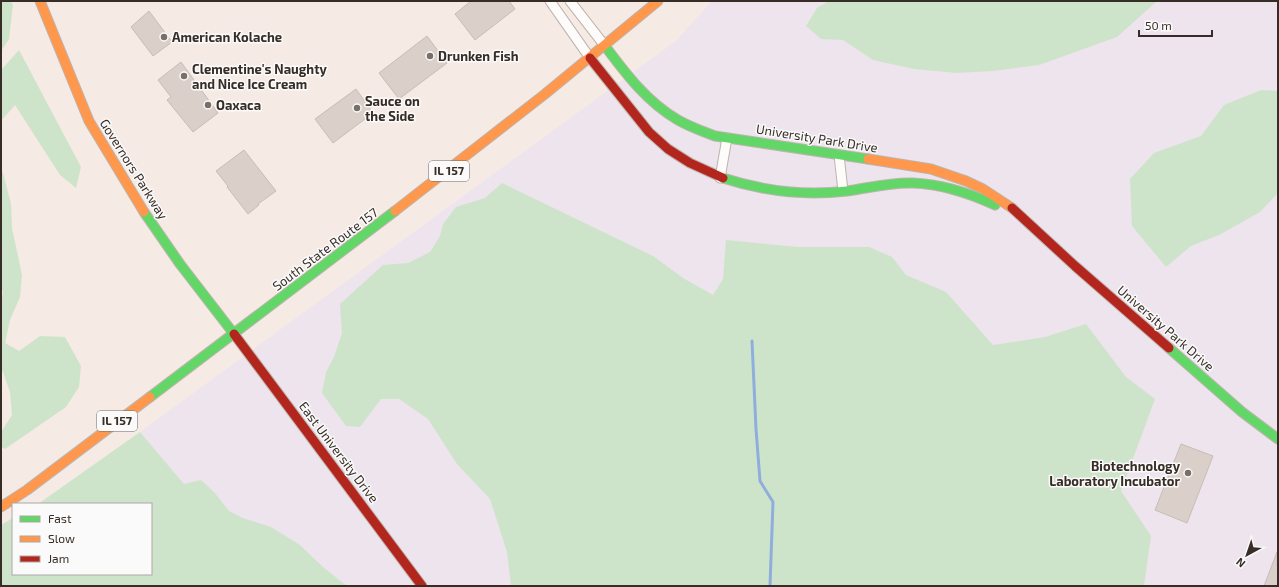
<svg xmlns="http://www.w3.org/2000/svg" width="1279" height="587" viewBox="0 0 1279 587" font-family="'Exo 2',sans-serif">
  <style>
    .education { fill: #ede4ed }
    .green { fill: #cee4ca }
    .lines { fill: none; stroke-linecap: round; stroke-linejoin: round }
    .stream { stroke: #8faedd; stroke-width: 3 }
    .building { fill: #dad0c9; stroke: #c7bdb7 }
    .street-casing { stroke: #bdb4ae; stroke-width: 11 }
    .fast-casing { stroke: #bdb4ae; stroke-width: 11 }
    .slow-casing { stroke: #bdb4ae; stroke-width: 11 }
    .jam-casing { stroke: #bdb4ae; stroke-width: 11 }
    .street { stroke: #fefcfb; stroke-width: 9 }
    .fast { stroke: #63d668; stroke-width: 9 }
    .slow { stroke: #ff974d; stroke-width: 9 }
    .jam { stroke: #b3261e; stroke-width: 9 }
    .poi-dot { fill: #7a6f68; stroke: #fafafa; stroke-width: 1.5 }
    .labels { text-anchor: middle; stroke-width: 3; stroke-linejoin: round; paint-order: stroke }
    .shield { fill: #fafafa; stroke: #726a66; stroke-width: 1 }
    .shield-label { font-size: 12px; font-weight: bold; fill: #382d26 }
    .poi-label { font-size: 13px; font-weight: bold; fill: #382d26; stroke: #fafafa; text-anchor: start }
    .street-label { font-size: 13px; fill: #382d26; stroke: #fafafa }
  </style>
  <rect width="100%" height="100%" fill="#f5eae4"/>
  <path class="education" d="M712,1H1278V586H270L140,432L676,41Z"/>
  <path class="green" d="M1,1H11L13,5L9,39L1,51Z
    M829,1H1158L1156,2L1117,37L1039,65L993,71L957,73L914,69L873,60L843,40L821,39L806,26L817,8Z
    M19,50L81,167L76,188L60,175L15,105L1,121V70Z
    M1261,90L1278,91V193L1260,212L1221,234L1191,246L1166,267L1132,226L1130,179L1154,153L1201,136L1224,105Z
    M1,171L3,173L11,204L12,228L22,275L20,297L10,320L5,343L19,351L40,336L65,337L81,366L79,387L66,407L5,449L1,447V432L12,415L10,392L3,372L1,370V299L3,293L1,287Z
    M502,183L653,256L683,278L713,295L723,279L726,240L797,247H869L892,257L906,275L946,292L993,345L1045,337L1086,324L1126,377L1155,399L1121,491L1151,536L1144,586H511L507,552L490,499L457,464L428,419L399,399H381L360,427L346,426L322,393L326,372L334,357L342,333L340,304L383,265L408,263L430,252L440,236L443,224L456,207L485,198Z
    M140,432L184,484L201,480L214,492L229,511L243,518L271,527L300,545L324,568L347,586H1V525L13,518V574H151V504H38Z"/>
  <g class="lines">
    <path class="stream" d="M752,341L756,429L760,481L773,502L770,586"/>
  </g>
  <path class="building" d="M471,1H509L515,9L475,40L455,14Z
    M149,11L172,42L153,56L131,27Z
    M427,36L447,63L399,99L379,73Z
    M181,62L218,113L193,132L167,100L171,97L158,80Z
    M356,89L373,113L333,143L315,119Z
    M244,150L276,191L258,204L259,205L248,214L227,187L228,186L216,171Z
    M1181,444L1213,456L1187,523L1155,510Z
    M1277,552L1278,586H1264Z"/>
  <g class="lines">
    <g class="street-casing">
      <path id="street" d="M550,1L590,58
        M570,1L605,46
        M839,155L843,191
        M720,178L727,138"/>
    </g>
    <g class="fast-casing">
      <path id="fast" d="M605,46C626,74 647,102 678,120C690,127 702,131 715,136L868,159
        M723,178C763,191 805,196 847,191C869,188 890,182 913,183C942,184 969,193 995,205
        M144,212L180,264L234,334
        M1169,348L1242,412L1278,439
        M150,397L395,211"/>
    </g>
    <g class="slow-casing">
      <path id="slow" d="M40,1L89,121L144,212
        M868,159L931,169L966,181L983,189L1012,208
        M395,211L545,94L658,1
        M1,507L27,490L150,397"/>
    </g>
    <g class="jam-casing">
      <path id="jam" d="M590,58L649,132L668,149L690,163L723,178
        M1012,208L1075,266L1169,348
        M234,334L422,586"/>
    </g>
    <use href="#street" class="street"/>
    <use href="#fast" class="fast"/>
    <use href="#slow" class="slow"/>
    <use href="#jam" class="jam"/>
  </g>
  <g class="poi-dot">
    <circle cx="164" cy="37" r="4"/>
    <circle cx="430" cy="56" r="4"/>
    <circle cx="184" cy="76" r="4"/>
    <circle cx="208" cy="105" r="4"/>
    <circle cx="357" cy="108" r="4"/>
    <circle cx="1188" cy="473" r="4"/>
  </g>
  <g class="labels">
    <g class="shield">
      <rect x="429" y="161" width="40" height="20" rx="3"/>
      <rect x="97" y="411" width="40" height="20" rx="3"/>
    </g>
    <g class="shield-label">
      <text x="449" y="175">IL 157</text>
      <text x="117" y="425">IL 157</text>
    </g>
    <g class="poi-label">
      <text x="172" y="42">American Kolache</text>
      <text x="438" y="61">Drunken Fish</text>
      <text x="192" y="74">Clementine's Naughty<tspan x="192" dy="15">and Nice Ice Cream</tspan></text>
      <text x="365" y="106">Sauce on<tspan x="365" dy="15">the Side</tspan></text>
      <text x="216" y="110">Oaxaca</text>
      <text x="1180" y="471" text-anchor="end">Biotechnology<tspan x="1180" dy="15">Laboratory Incubator</tspan></text>
    </g>
    <g class="street-label">
      <text transform="translate(817 138) rotate(9)" y="5">University Park Drive</text>
      <text transform="translate(134 169) rotate(58)" y="5">Governors Parkway</text>
      <text transform="translate(325 249) rotate(-37)" y="5">South State Route 157</text>
      <text transform="translate(1166 328) rotate(41)" y="5">University Park Drive</text>
      <text transform="translate(339 452) rotate(53)" y="5">East University Drive</text>
    </g>
  </g>
  <rect width="1279" height="587" fill="none" stroke="#382d26" stroke-width="4"/>
  <rect x="12" y="503" width="140" height="72" fill="#fafafa" stroke="#aca8a5"/>
  <rect x="20" y="516" width="20" height="6" fill="#63d668" stroke="#aca8a5"/>
  <text x="48" y="523" font-size="12" fill="#382d26">Fast</text>
  <rect x="20" y="536" width="20" height="6" fill="#ff974d" stroke="#aca8a5"/>
  <text x="48" y="543" font-size="12" fill="#382d26">Slow</text>
  <rect x="20" y="556" width="20" height="6" fill="#b3261e" stroke="#aca8a5"/>
  <text x="48" y="563" font-size="12" fill="#382d26">Jam</text>
  <g transform="translate(1247 555) rotate(220)" stroke="#fafafa" stroke-width="3" paint-order="stroke">
  <path d="M0-3L7 15L0 10L-7 15Z" fill="#382d26"/>
  <text y="-6" font-size="11" font-weight="bold" text-anchor="middle" fill="#382d26">N</text>
  </g>
  <path d="M1139 30v6h73v-6" fill="none" stroke="#382d26" stroke-width="2"/>
  <text x="1145" y="30" font-size="12" fill="#382d26" stroke="#fafafa" stroke-width="3" paint-order="stroke">50 m</text>
</svg>
